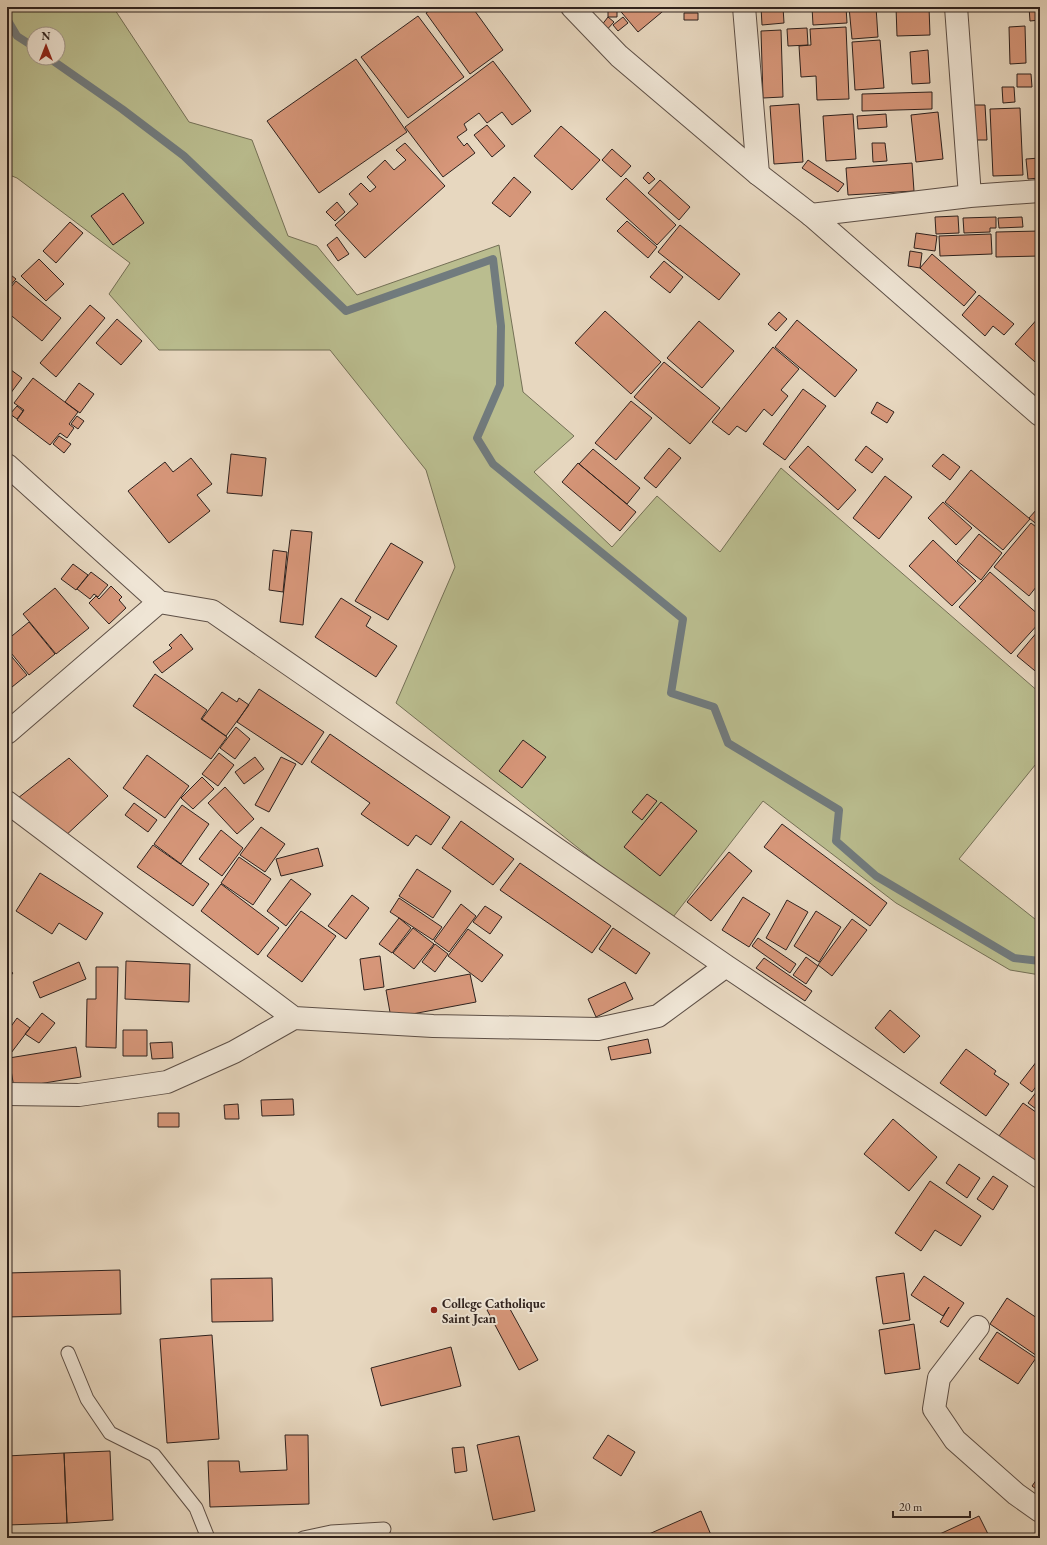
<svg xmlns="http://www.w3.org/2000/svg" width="1047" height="1545" viewBox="0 0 1047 1545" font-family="'EB Garamond',serif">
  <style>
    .green { fill: #babd8f; stroke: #747056; fill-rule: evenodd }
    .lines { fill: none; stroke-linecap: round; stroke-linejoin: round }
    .stream { stroke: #717b7e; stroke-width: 8 }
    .building { fill: #d69679; stroke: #2f221e }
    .service-casing { stroke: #5d4f46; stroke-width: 15 }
    .minor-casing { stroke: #5d4f46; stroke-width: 24 }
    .tertiary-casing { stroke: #5d4f46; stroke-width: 24 }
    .service { stroke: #efe5d5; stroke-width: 13 }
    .minor { stroke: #efe5d5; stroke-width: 22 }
    .tertiary { stroke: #efe5d5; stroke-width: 22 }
    .poi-dot { fill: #8f2418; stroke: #efe5d5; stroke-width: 1.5 }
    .labels { text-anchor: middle; stroke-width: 4; stroke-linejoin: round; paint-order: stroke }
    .poi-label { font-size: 13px; font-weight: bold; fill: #2f221e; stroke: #efe5d5; text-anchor: start }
  </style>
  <rect width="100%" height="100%" fill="#e7d7bf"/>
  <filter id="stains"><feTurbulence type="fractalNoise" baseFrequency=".005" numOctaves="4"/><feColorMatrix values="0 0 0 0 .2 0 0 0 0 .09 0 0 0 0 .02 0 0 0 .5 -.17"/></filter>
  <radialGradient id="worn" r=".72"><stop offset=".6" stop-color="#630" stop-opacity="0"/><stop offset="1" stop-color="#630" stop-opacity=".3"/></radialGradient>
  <path class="green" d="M7,7H113L189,122L252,140L288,236L317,246L357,295L499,245L523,392L574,436L534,472L612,547L657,496L720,552L781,468L1040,693V759L959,859L1040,923V975L1010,970L896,903L763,801L670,921L396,703L455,567L426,470L330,350H159L109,294L130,263L17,178L7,174ZM34,34H58V58H34Z"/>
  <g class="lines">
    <path class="stream" d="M7,19L17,36L34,47
      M49,58L122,109L184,156L346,311L493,259L501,326L500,385L477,438L493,464L683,619L671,693L714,707L728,743L839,810L836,841L876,876L1014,958L1040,961"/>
  </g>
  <path class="building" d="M435,7H472L503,50L470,74L426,13Z
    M617,7H668L638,32Z
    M617,7V17H608V8Z
    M761,7H783L784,23L762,25Z
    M812,7H846L847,23L813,25Z
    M849,7H876L878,37L852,39Z
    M896,7H929L930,35L897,36Z
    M1029,7H1040V20L1030,21Z
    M684,13H698V20H684Z
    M418,16L464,77L408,118L361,57Z
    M608,17L614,22L603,34L598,30Z
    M623,17L628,23L618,31L613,25Z
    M1025,26L1026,63L1010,64L1009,27Z
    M846,27L849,99L817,100L816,76L801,77L799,46L811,45L810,29Z
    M807,28L808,45L788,46L787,29Z
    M781,30L783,97L763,98L761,31Z
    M880,40L884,88L855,90L852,42Z
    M928,50L930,83L912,84L910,52Z
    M356,59L407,132L319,193L267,121Z
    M493,61L531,111L512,125L502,112L487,123L479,113L464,124L467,130L457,137L464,146L467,143L475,153L443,177L405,127Z
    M1036,61H1040V96H1038Z
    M1017,74H1031L1032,87H1017Z
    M1002,87H1014L1015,102L1003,103Z
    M932,92V109L862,111V94Z
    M799,104L803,162L774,164L770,106Z
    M970,105H985L987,140H976Z
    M1020,108L1023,175L993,176L990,109Z
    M938,112L943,159L916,162L911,115Z
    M853,114L856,159L826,161L823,116Z
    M886,114L887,127L858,129L857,116Z
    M1037,120H1040V138H1038Z
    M487,125L505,146L492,157L474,135Z
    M561,126L600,160L572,190L534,156Z
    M405,143L445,186L365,258L335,225L358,204L349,194L361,183L370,192L376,187L367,177L385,160L394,170L406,160L396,150Z
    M872,143H885L887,161L873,162Z
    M612,149L631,166L621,177L602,160Z
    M1040,158V178L1028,179L1026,159Z
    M808,160L844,184L838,192L802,168Z
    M912,163L914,191L848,195L846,168Z
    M648,172L655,179L649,184L643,178Z
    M514,177L531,192L510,217L492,203Z
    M626,178L676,225L657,245L606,199Z
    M660,180L690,207L679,220L648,193Z
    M123,193L144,223L113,245L91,216Z
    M337,202L345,212L335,221L326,212Z
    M958,216L959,233L936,234L935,217Z
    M996,217V228H990V232L964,233L963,218Z
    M1022,217L1023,227L999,228L998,218Z
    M627,221L657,247L648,258L617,231Z
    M70,222L83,233L56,263L43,251Z
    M680,225L740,274L719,300L658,252Z
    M1040,231V256L996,257V232Z
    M916,233L937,236L935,251L914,248Z
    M991,234L992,254L940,256L939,236Z
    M337,237L349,254L338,261L327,245Z
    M910,251L922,253L920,268L908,266Z
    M932,254L976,292L964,306L920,268Z
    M39,259L64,284L46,301L21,276Z
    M664,261L683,277L670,293L650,277Z
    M7,272L16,279L7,289Z
    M16,281L61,318L42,341L7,312V292Z
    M979,295L1014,324L1004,335L993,326L985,336L962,315Z
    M90,305L105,318L56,377L40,363Z
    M605,311L661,362L631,394L575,343Z
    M779,312L787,319L776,331L768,324Z
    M1040,316V357L1035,362L1015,344Z
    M117,319L142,341L121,365L96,343Z
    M797,320L857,370L835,397L775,347Z
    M699,321L734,351L702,388L667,358Z
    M773,347L799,369L781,390L788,396L772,416L764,409L746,432L737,426L729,435L712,422Z
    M664,362L720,408L690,444L634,397Z
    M7,367L22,378L7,398Z
    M33,378L78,412L69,424L74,428L67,438L60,433L50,445L17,420L24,410L14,403Z
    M79,383L94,394L80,413L65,402Z
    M803,389L826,406L785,460L763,444Z
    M631,401L652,418L616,460L595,443Z
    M877,402L894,412L887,423L871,413Z
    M17,406L23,411L17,419L10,414Z
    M77,416L84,421L78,429L71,424Z
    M59,436L71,444L64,453L53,444Z
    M808,446L856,490L838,510L789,467Z
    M866,446L883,459L872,473L855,460Z
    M669,448L681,458L656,488L644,478Z
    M593,449L640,488L627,504L579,464Z
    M231,454L266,458L262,496L227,493Z
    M943,454L960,467L950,480L932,466Z
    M191,458L212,484L197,495L210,511L169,543L128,491L165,462L173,472Z
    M578,463L636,512L620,531L562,482Z
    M971,470L1030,519L1003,550L945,502Z
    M885,476L912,497L879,539L853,518Z
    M943,502L972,528L956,545L928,518Z
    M1037,509L1040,512V527L1029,518Z
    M1031,523L1040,530V534L1035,539L1040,543V582L1029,596L994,567Z
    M291,530L312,532L303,625L280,622Z
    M979,534L1002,553L981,580L957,561Z
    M933,540L976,581L952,606L909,566Z
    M391,543L423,562L388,620L355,601Z
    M273,550L287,552L283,592L269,590Z
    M73,564L88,575L76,590L61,579Z
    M91,572L108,585L98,597L94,594L90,599L77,589Z
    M990,572L1040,616V622L1011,654L959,607Z
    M111,586L122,597L119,600L126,608L109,624L89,603L96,596L99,599Z
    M55,588L89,628L56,654L23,614Z
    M341,598L371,617L366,626L397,646L376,677L315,637Z
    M29,622L55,654L29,675L7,648V640Z
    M1038,631L1040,632V675L1017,656Z
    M181,634L193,649L162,673L153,662L172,648L169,645Z
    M7,651L27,675L7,691Z
    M155,674L207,710L201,719L227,737L211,759L133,706Z
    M259,689L324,732L302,765L237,722Z
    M222,692L237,702L239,698L249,705L226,736L202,719Z
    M236,727L250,739L235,759L220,748Z
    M330,734L450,817L431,845L416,835L408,846L361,814L370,803L311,762Z
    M523,740L546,757L522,788L499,771Z
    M219,753L234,765L218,786L202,774Z
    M147,755L189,786L165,818L123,788Z
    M255,757L264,769L244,784L235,772Z
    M281,757L296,764L269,812L255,805Z
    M69,758L108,796L62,839L18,798Z
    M202,777L214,789L193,809L181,798Z
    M225,787L254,819L237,834L208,803Z
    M647,794L657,801L642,820L632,812Z
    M661,802L697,831L660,876L624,847Z
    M134,803L157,820L148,832L125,815Z
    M182,805L209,824L181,864L154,844Z
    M461,821L514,859L493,885L442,848Z
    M782,824L887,903L870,926L764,847Z
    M261,827L285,844L265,872L240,855Z
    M221,830L243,848L222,876L199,859Z
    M153,845L209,884L193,906L137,867Z
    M318,848L323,866L281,876L276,859Z
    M729,852L752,871L711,921L687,902Z
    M239,857L271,879L253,905L221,883Z
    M520,863L611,926L592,953L500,890Z
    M417,869L451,891L433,918L399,896Z
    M40,873L103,913L86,940L59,923L52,934L16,911Z
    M291,879L311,894L286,926L267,911Z
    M221,884L279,928L258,955L201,911Z
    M352,895L369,908L346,939L328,926Z
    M743,897L770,914L749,947L722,930Z
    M399,898L442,927L433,940L390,912Z
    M787,900L808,912L786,950L766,938Z
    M461,904L476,916L449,952L434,941Z
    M485,906L502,917L490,934L473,922Z
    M301,911L336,936L302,982L267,956Z
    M816,911L841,927L819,962L794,946Z
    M399,918L411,928L392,953L379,944Z
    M852,919L867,930L832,976L818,965Z
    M413,928L434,944L414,969L393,953Z
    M613,928L650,953L636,974L599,949Z
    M468,929L503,955L482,982L448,956Z
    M758,938L796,964L790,973L752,946Z
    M435,944L448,954L435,972L422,962Z
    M380,956L384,987L364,990L360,959Z
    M806,957L818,966L806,984L793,975Z
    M764,958L812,991L805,1001L756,968Z
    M126,961L190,964L189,1002L125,999Z
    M79,962L86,979L40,998L33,982Z
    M96,967H118L116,1048L86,1047L87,999H96Z
    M7,969L13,973L7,980Z
    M470,974L476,1002L391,1018L386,990Z
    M625,982L633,999L596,1017L588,999Z
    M890,1010L920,1036L904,1053L875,1028Z
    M42,1013L55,1023L39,1043L25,1034Z
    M17,1018L30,1028L8,1057L7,1056V1032Z
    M123,1030H147V1056H123Z
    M648,1039L651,1053L611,1060L608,1047Z
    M172,1042L173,1058L152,1059L150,1043Z
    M76,1047L81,1077L14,1088L9,1058Z
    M966,1049L996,1071L994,1074L1009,1084L986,1116L940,1083Z
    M1037,1061L1040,1064V1081L1032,1092L1020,1083Z
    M1040,1087V1112L1028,1103Z
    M293,1099L294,1115L262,1116L261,1100Z
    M1023,1103L1040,1115V1157L1036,1163L999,1136Z
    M238,1104L239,1119H225L224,1105Z
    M158,1113H179V1127H158Z
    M893,1119L937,1157L909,1191L864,1154Z
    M959,1164L980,1178L967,1198L946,1183Z
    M993,1176L1008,1186L993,1210L977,1199Z
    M930,1181L981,1216L961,1246L935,1230L921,1251L895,1233Z
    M120,1270L121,1314L7,1317V1273Z
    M904,1273L910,1320L883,1324L876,1277Z
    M924,1276L964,1303L948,1327L940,1322L949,1307L943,1316L911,1295Z
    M272,1278L273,1321L212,1322L211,1279Z
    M1007,1298L1040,1320V1358L990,1324Z
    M505,1300L538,1360L519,1370L487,1310Z
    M914,1324L920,1369L885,1374L879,1330Z
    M997,1332L1036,1358L1018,1384L979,1359Z
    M212,1335L219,1439L167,1443L160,1339Z
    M451,1347L461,1386L381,1406L371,1368Z
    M285,1435H308L309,1504L210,1507L208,1461H239L240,1472L287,1470Z
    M608,1435L635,1452L621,1476L593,1458Z
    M519,1436L535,1511L493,1520L477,1445Z
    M464,1447L467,1471L455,1473L452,1448Z
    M110,1451L113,1520L67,1523L64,1453Z
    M64,1453L67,1523L7,1525V1456Z
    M1040,1475V1492L1032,1486Z
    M701,1511L711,1535L704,1538H651L649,1534Z
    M979,1516L990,1538H931Z
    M454,1535V1538H413Z"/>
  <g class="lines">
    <g class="service-casing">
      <path id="service" d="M68,1353L87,1399L110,1433L154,1455L196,1508L208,1538
        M303,1538L331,1532L384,1529"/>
    </g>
    <g class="minor-casing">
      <path id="minor" d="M744,7L758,174
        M956,7L970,196
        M811,215L970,196L1040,191
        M7,465L159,602L212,611L726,966L1040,1177
        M7,733L159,602
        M7,802L294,1018
        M7,1094L79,1095L167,1082L234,1052L294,1018L433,1026L598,1029L658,1016L726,966
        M978,1327L939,1378L934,1409L955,1440L1016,1494L1040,1511"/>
    </g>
    <g class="tertiary-casing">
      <path id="tertiary" d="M572,7L619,56L758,174L811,215L1040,415"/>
    </g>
    <use href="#service" class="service"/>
    <use href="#minor" class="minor"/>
    <use href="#tertiary" class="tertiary"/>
  </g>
  <circle class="poi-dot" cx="434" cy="1310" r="4"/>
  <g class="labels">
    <g class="poi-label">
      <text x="442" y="1308">College Catholique<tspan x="442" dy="15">Saint Jean</tspan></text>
    </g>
  </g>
  <rect width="1047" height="1545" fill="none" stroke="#e7d7bf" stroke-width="24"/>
  <rect x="8" y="8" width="1031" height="1529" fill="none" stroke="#2f221e" stroke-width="2"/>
  <rect x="12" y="12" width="1023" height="1521" fill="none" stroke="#2f221e"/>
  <g transform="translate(46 46)"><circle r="19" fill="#efe5d5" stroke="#a2978c"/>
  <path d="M0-3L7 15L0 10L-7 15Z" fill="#8f2418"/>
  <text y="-6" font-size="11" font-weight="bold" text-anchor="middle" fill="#2f221e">N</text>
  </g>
  <path d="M893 1511v6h77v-6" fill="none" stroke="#2f221e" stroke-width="2"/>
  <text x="899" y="1511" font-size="12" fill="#2f221e" stroke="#efe5d5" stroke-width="3" paint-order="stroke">20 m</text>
  <rect width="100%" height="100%" filter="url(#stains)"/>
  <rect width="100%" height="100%" fill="url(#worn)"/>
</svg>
